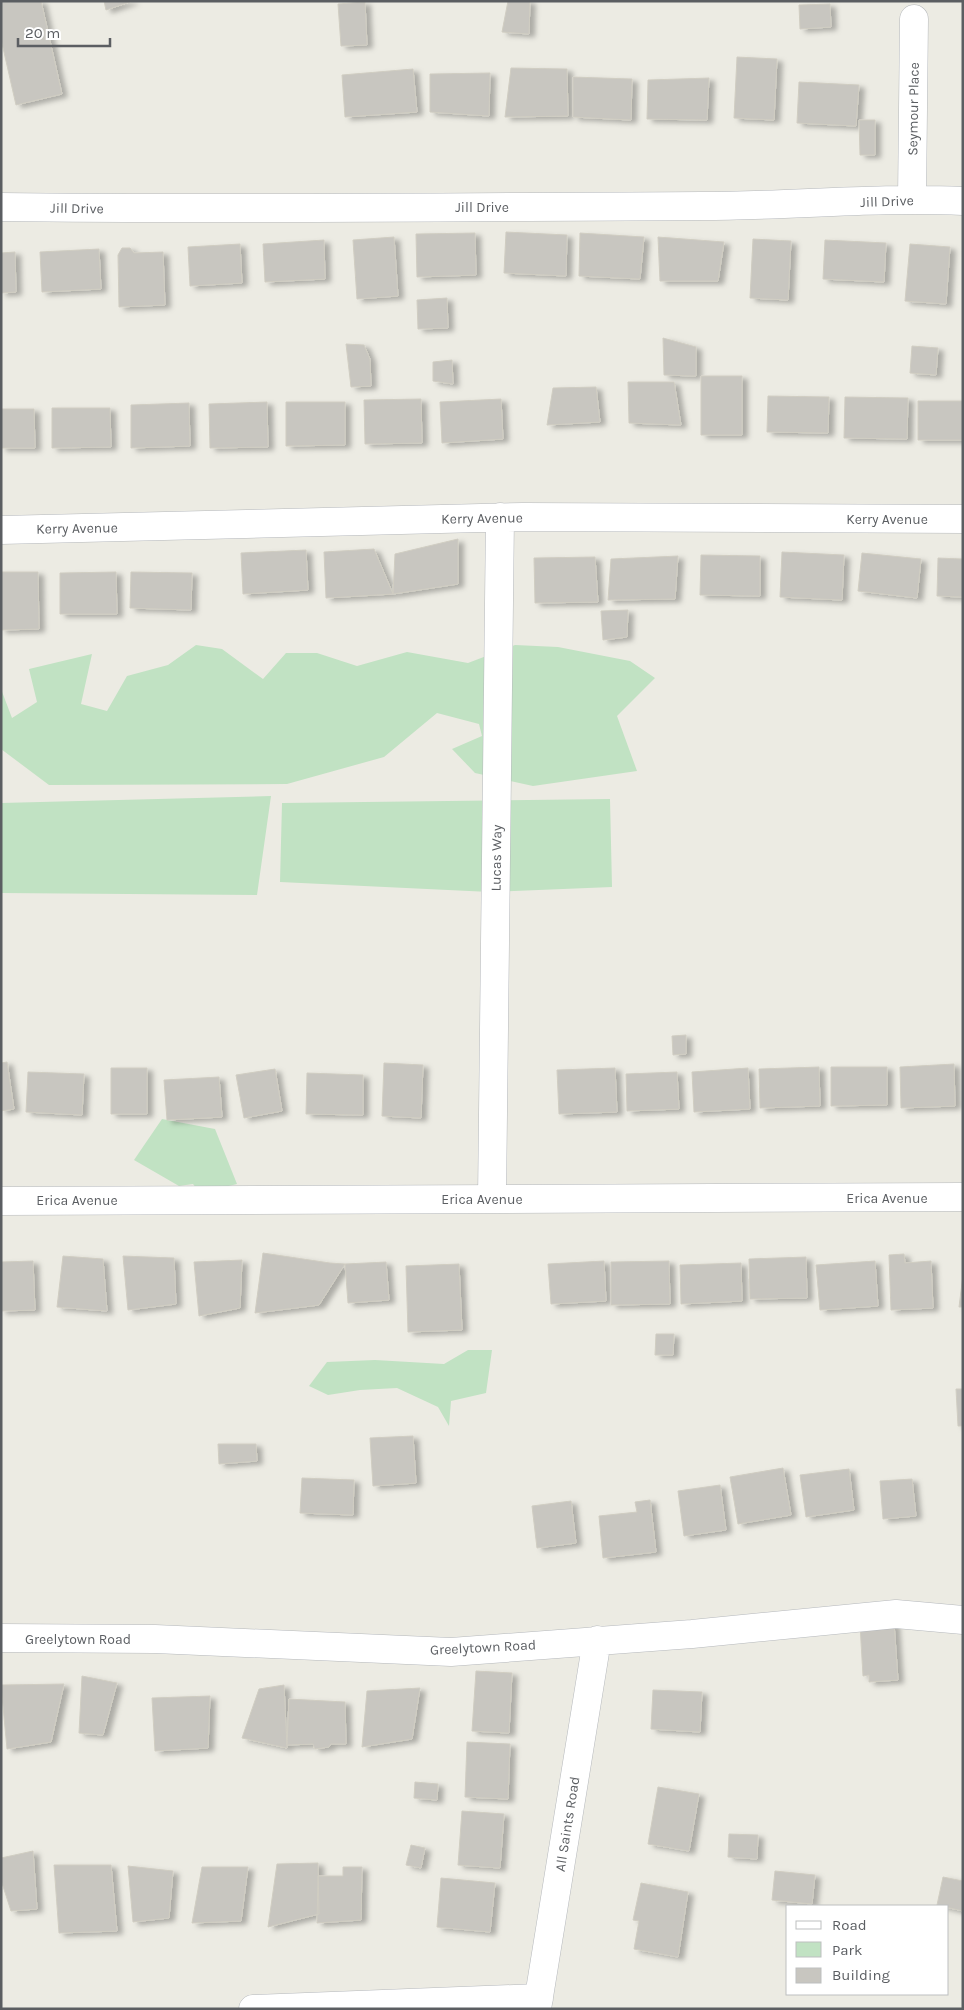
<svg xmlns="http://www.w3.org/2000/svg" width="964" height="2010" viewBox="0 0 964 2010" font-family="Karla,sans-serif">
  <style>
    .green { fill: #c1e2c3 }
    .building { fill: #c8c6c0; stroke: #d0cdc2; filter: url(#shadow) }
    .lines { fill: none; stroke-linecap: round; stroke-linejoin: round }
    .street-casing { stroke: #b5b8bc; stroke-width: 29 }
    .street { stroke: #fff; stroke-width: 28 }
    .labels { text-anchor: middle; stroke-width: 4; stroke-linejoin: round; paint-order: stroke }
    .street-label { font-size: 14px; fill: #5b5e62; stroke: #fff }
  </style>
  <defs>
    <filter id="shadow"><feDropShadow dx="5.5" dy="3" stdDeviation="2.5" flood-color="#0004"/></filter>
  </defs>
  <rect width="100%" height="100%" fill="#ecebe3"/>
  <path class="green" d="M196,645L222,649L263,679L286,653H317L357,666L407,652L468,663L515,645L558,647L630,661L655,678L617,716L637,771L533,786L475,773L452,749L482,736L479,724L437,713L384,757L287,784L49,785L1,749V689L12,718L37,702L29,669L92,654L81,704L107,711L127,676L168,665Z
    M271,796L257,895L1,893V803Z
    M610,799L612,887L490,892L280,882L282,803Z
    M162,1119L215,1129L237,1184L200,1193L193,1184L179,1186L134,1160Z
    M468,1350H492L486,1393L451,1401L449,1426L438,1407L397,1388L360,1390L328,1395L309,1386L327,1362L375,1360L444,1364Z"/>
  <path class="building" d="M1,1H41L62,94L16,105L1,39Z
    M104,1H133L106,10Z
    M508,1H530L529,34L502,32Z
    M365,2L367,45L341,46L338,4Z
    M830,4L831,27L800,29L799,5Z
    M737,57L777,59L774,120L734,118Z
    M511,68L567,69L568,116L505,117Z
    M413,69L417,112L345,117L342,75Z
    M490,73L489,116L430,112V74Z
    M573,77L632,79L631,120L573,117Z
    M709,78L707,120L647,119L648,80Z
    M799,82L859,85L856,126L797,123Z
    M859,120H875V155H860Z
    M506,232L567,235L566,276L504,273Z
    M475,233L476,275L417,277L416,234Z
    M580,233L644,237L640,279L579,276Z
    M394,237L398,296L357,299L353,240Z
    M658,237L724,242L718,281H660Z
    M753,239L791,241L788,300L750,298Z
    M324,240L325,279L265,282L263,244Z
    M825,240L886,243L884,282L823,279Z
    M240,244L242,283L190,286L188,247Z
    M910,244L950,247L946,304L905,301Z
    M122,248H130L134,253L163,252L165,305L119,307L118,255Z
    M99,249L101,289L42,292L40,252Z
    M15,252L16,292L1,293V253Z
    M447,298L448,328L418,329L417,300Z
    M663,338L696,347V376L664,375Z
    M346,344L364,345L370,359L371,386L351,387Z
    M912,346L938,348L936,375L910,373Z
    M452,360L453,384L433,381V362Z
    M701,376H742V435H701Z
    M628,382H674L681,425L629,423Z
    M596,387L600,422L547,425L553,388Z
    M768,396L829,397L828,433L767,432Z
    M845,397L908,398L907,439L844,438Z
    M421,399L422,443L365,444L364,400Z
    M501,399L503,439L442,443L440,402Z
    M918,401H963V440H918Z
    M267,402L268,447L210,448L209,404Z
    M286,402H345V445L286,446Z
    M189,403L190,446L131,448V405Z
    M52,408H110L111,447L52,448Z
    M1,409H34L35,448H1Z
    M458,539V584L393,594L395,554Z
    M374,549L393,594L326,598L324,552Z
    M306,550L308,590L243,594L241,553Z
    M782,552L844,555L842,600L780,597Z
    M862,553L921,559L917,598L858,591Z
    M701,555L760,556V596L700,595Z
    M678,556L675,599L608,600L611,559Z
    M595,557L598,602L535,603L534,558Z
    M938,558L963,559V597L937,596Z
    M1,572H38L39,629L1,630Z
    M116,572L117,614H60V573Z
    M131,572L192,573L191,610L130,608Z
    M628,610L627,637L603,640L601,611Z
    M686,1035V1054L673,1055L672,1036Z
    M7,1062L14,1109L1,1111V1063Z
    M384,1063L423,1065L421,1118L382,1116Z
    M954,1064L955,1106L901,1108L900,1067Z
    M819,1067L820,1106L760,1108L759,1069Z
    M831,1067H887V1105L831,1106Z
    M111,1068H147V1114H111Z
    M615,1068L617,1112L559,1114L557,1070Z
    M748,1068L750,1109L694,1112L692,1072Z
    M275,1069L282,1111L244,1118L236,1075Z
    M28,1072L84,1074L82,1115L26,1112Z
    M677,1072L679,1109L627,1111L626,1074Z
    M307,1073L363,1075V1115L306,1114Z
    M219,1077L222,1117L167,1120L164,1080Z
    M263,1253L330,1263L345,1264L319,1305L255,1313Z
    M904,1254L905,1263L931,1261L933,1308L891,1310L889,1255Z
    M63,1256L103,1259L107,1311L57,1307Z
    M123,1256L174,1258L176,1304L128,1310Z
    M806,1257L807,1298L750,1299L749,1259Z
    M242,1260L240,1308L199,1316L194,1262Z
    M33,1261L35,1310L1,1311V1262Z
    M604,1261L606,1301L551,1304L548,1264Z
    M669,1261L670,1304L611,1305V1262Z
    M875,1261L878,1306L820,1310L816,1265Z
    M386,1262L389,1300L348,1303L345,1264Z
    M741,1263L742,1301L681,1304L680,1265Z
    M459,1264L462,1330L408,1332L406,1266Z
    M963,1275V1307H959Z
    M656,1334H674L673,1355H655Z
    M956,1389H963V1426H958Z
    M413,1436L416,1483L373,1486L370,1438Z
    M218,1444H256L257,1461L219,1464Z
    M783,1468L791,1515L738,1524L730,1477Z
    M849,1469L854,1510L806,1517L800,1475Z
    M302,1478L354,1480L353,1515L300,1513Z
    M912,1479L916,1516L883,1519L880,1481Z
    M720,1485L726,1530L684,1536L678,1491Z
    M650,1500L656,1552L603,1558L599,1516L637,1512L635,1502Z
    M571,1501L576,1543L537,1548L532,1506Z
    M894,1623L898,1680L869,1682V1675L863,1676L860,1625Z
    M476,1671L512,1673L509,1733L472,1731Z
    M82,1676L117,1683L103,1735L79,1733Z
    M64,1684L51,1742L7,1749L1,1685Z
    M284,1685L287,1748L242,1738L259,1689Z
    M420,1688L412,1739L362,1747L367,1691Z
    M653,1690L702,1692L700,1732L651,1729Z
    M210,1696L208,1748L155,1751L152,1698Z
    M289,1699L345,1702L346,1744H331L329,1747L315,1749L313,1744L287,1745Z
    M467,1742L510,1744L508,1799L465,1797Z
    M415,1782L438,1784L437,1800L414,1798Z
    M658,1787L699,1794L689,1851L648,1844Z
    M462,1811L504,1814L500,1868L458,1865Z
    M729,1834L758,1835L757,1859L728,1857Z
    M411,1845L425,1848L421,1868L406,1865Z
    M33,1851L37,1909L11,1911L1,1880V1858Z
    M318,1863L319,1914L268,1927L277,1864Z
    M54,1865H111L117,1931L59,1933Z
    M128,1866L173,1871L169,1918L133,1922Z
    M202,1867H248L241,1921L192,1923Z
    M343,1867H362L361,1920L317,1923L318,1876H343Z
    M775,1871L815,1875L812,1904L772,1900Z
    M943,1877L963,1881V1911L937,1905Z
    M441,1878L495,1883L490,1932L437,1927Z
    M641,1883L688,1892L678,1957L634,1949L639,1921L633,1920Z"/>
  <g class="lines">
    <g class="street-casing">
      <path id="street" d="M912,199L914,19
        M1,207C235,210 468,207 702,206C789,206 876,197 963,201
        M1,530L523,517L963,519
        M492,1199L500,517
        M1,1201L963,1197
        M1,1638L155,1639L451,1652L692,1634L896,1614L963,1620
        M253,2009L539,1998
        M537,2009L597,1640"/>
    </g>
    <use href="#street" class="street"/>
  </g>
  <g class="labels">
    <g class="street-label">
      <text transform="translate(913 109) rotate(-89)" y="5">Seymour Place</text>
      <text transform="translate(887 201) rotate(-2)" y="5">Jill Drive</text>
      <text x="482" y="212">Jill Drive</text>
      <text transform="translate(77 208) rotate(1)" y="5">Jill Drive</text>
      <text transform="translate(482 518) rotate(-1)" y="5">Kerry Avenue</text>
      <text x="887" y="524">Kerry Avenue</text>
      <text transform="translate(77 528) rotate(-1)" y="5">Kerry Avenue</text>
      <text transform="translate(496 858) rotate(-89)" y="5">Lucas Way</text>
      <text x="887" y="1203">Erica Avenue</text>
      <text x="482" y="1204">Erica Avenue</text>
      <text x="77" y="1205">Erica Avenue</text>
      <text x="78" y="1644">Greelytown Road</text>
      <text transform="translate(483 1647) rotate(-3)" y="5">Greelytown Road</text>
      <text transform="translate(567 1824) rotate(-81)" y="5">All Saints Road</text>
    </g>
  </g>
  <rect width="964" height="2010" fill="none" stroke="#5b5e62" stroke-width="5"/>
  <rect x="786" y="1905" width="162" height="90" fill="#ffffff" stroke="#bdbfc0"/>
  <rect x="796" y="1921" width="25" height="8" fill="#ffffff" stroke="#bdbfc0"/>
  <text x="832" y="1930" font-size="15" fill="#5b5e62">Road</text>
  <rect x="796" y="1942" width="25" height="15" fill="#c1e2c3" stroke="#bdbfc0"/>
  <text x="832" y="1955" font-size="15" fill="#5b5e62">Park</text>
  <rect x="796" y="1968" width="25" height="15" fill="#c8c6c0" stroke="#bdbfc0"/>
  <text x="832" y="1980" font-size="15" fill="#5b5e62">Building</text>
  <path d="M18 38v8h92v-8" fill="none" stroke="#5b5e62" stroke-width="2.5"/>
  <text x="25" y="38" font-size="15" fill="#5b5e62" stroke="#ffffff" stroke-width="4" paint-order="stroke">20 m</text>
</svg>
